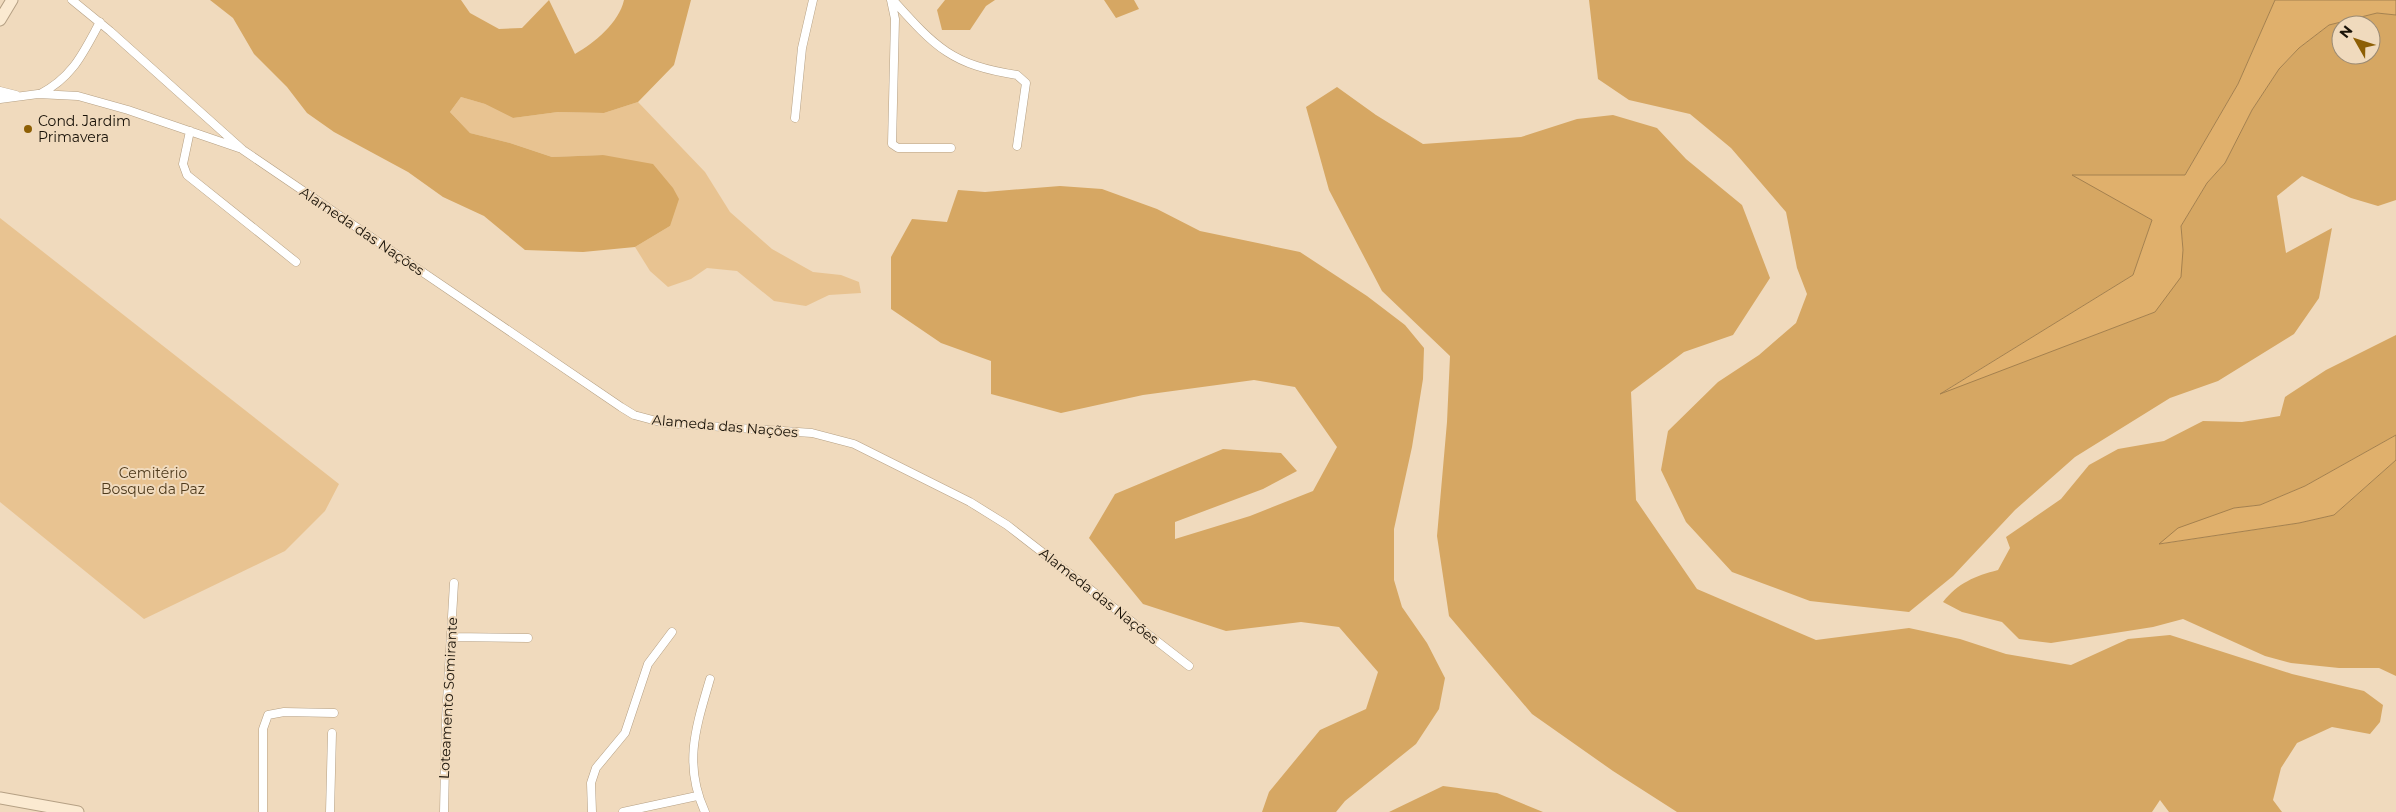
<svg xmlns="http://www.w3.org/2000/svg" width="2396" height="812" viewBox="0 0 2396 812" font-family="Montserrat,sans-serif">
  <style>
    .green { fill: #e8c391 }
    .forest { fill: #d6a763; fill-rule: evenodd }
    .water { fill: #e0b06c; stroke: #a4804e }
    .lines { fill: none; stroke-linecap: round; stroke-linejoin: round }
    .minor-casing { stroke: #b5a084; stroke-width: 9 }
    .secondary-casing { stroke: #b5a084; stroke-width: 13 }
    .minor { stroke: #fff; stroke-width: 8 }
    .secondary { stroke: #fbead1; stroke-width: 11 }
    .poi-dot { fill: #8d5f05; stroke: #f0dabd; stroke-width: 2 }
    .labels { text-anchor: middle; stroke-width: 4; stroke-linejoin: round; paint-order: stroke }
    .poi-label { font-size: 14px; fill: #181107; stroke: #f0dabd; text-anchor: start }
    .street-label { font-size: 14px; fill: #181107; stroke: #f0dabd }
    .park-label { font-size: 14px; fill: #4f3b1d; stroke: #f0dabd }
  </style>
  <rect width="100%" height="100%" fill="#f0dabd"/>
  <path class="green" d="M461,97L485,104L513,118L558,112L604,113L638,102L705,172L730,212L772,249L813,272L841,275L859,282L861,293L829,295L806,306L774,301L737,271L707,268L691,279L668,287L650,271L635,247L670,226L603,155L552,157L510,143L470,133L450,112Z
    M0,218L339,484L325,511L285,551L144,619L0,502Z"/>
  <path class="forest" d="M210,0H461L470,13L499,29L522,28L549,0L575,54C594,43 619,23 624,0H691L674,65L638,102L604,113L558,112L513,118L485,104L461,97L450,112L470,133L510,143L552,157L603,155L653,164L673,188L679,199L670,226L635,247L583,252L525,250L484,216L443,197L408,172L334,132L307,113L287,87L254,54L233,18Z
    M945,0H995L986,6L970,30H942L937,10Z
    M1104,0H1134L1139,9L1116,18Z
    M1589,0H2275L2238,84L2185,175H2074L2152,220L2133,275L1943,392L2155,312L2183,250L2181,226L2207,183L2225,163L2252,110L2279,69L2299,48L2329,25L2377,13L2396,15V200L2378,206L2351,198L2302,176L2277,196L2286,253L2332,228L2319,298L2294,334L2218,381L2170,398L2075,457L2015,510L1953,576L1909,612L1810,601L1732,572L1686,522L1661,470L1668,431L1718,382L1759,355L1796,323L1807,294L1797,268L1786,212L1731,148L1690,114L1629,100L1598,79ZM2341,25H2371V55H2341Z
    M1337,87L1376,115L1423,144L1521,137L1577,119L1613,115L1657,128L1686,159L1742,205L1770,278L1733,335L1684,352L1631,392L1636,500L1697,589L1816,640L1909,628L1960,639L2006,654L2071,665L2128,639L2170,635L2292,674L2364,691L2383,705L2380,722L2370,734L2332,727L2297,743L2281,768L2273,800L2282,812H2169L2160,800L2152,812H1677L1613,771L1532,714L1449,616L1437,536L1447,422L1450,356L1382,291L1329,190L1306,107Z
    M1060,186L1102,189L1157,209L1200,231L1300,252L1367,296L1405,325L1424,348L1423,379L1412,447L1394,529V580L1402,607L1427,643L1445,678L1439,709L1416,744L1345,801L1336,812H1262L1269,792L1320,730L1366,709L1378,672L1339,627L1301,622L1226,631L1143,604L1089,538L1115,494L1223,449L1281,453L1297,471L1263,489L1175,522V539L1250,516L1313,491L1337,447L1295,387L1254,380L1143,395L1061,413L991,394V361L941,343L891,309V257L912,219L947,222L958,190L985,192Z
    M2396,335V435L2305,486L2260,505L2234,508L2160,544L2299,523L2334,515L2396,460V676L2379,668H2339L2291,663L2265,656L2183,619L2153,627L2051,643L2019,639L2002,622L1962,612L1943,602C1958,583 1975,576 1998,570L2010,548L2006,537L2061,499L2089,465L2118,449L2164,441L2203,421L2242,422L2280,416L2285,397L2326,370Z
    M1443,786L1497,793L1543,812H1389Z"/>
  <path class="water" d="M2275,0H2396V15L2377,13L2329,25L2299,48L2279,69L2252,110L2225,163L2207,183L2181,226L2183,250L2181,277L2155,312L1940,394L2133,275L2152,220L2072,175H2185L2238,84Z
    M2396,435V460L2334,515L2299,523L2159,544L2178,528L2234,508L2260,505L2305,486Z"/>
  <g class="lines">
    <g class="minor-casing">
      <path id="minor" d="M72,0L110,31L243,150L621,407L634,415L664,423L812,433L854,444L970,502L1007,525L1189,666
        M891,0L895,19L892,144L898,148H951
        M893,0C936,48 952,65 1017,75L1026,83L1017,146
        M0,91L16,95
        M40,94C73,77 83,53 100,22
        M0,99L38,94L78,96L128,110L239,148
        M795,118L802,48L813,0
        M190,131L183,164L187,175L296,262
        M451,637L528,638
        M263,812V729L268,715L284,712L334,713
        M330,812L332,733
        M444,812L446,719L454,583
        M592,812L591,783L596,768L625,733L648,664L672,632
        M623,812L697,796
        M705,812C683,764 696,727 710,679"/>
    </g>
    <g class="secondary-casing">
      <path id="secondary" d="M0,20L12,0
        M0,798L78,812"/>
    </g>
    <use href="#minor" class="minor"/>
    <use href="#secondary" class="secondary"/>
  </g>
  <circle class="poi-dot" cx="28" cy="129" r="5"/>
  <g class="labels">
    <g class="poi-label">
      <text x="38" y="126">Cond. Jardim<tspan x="38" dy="16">Primavera</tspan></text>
    </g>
    <g class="street-label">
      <text transform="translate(362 231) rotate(34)" y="5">Alameda das Nações</text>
      <text transform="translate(725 426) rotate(5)" y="5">Alameda das Nações</text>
      <text transform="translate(1099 596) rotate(38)" y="5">Alameda das Nações</text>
      <text transform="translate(448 698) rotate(-87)" y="5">Loteamento Somirante</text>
    </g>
    <g class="park-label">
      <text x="153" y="478">Cemitério<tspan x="153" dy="16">Bosque da Paz</tspan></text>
    </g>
  </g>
  <g transform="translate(2356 40) rotate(309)"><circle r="24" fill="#f0dabd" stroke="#9a8a74"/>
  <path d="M0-4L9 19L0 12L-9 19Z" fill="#8d5f05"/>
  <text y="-8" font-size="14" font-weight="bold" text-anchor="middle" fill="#181107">N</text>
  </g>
</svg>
